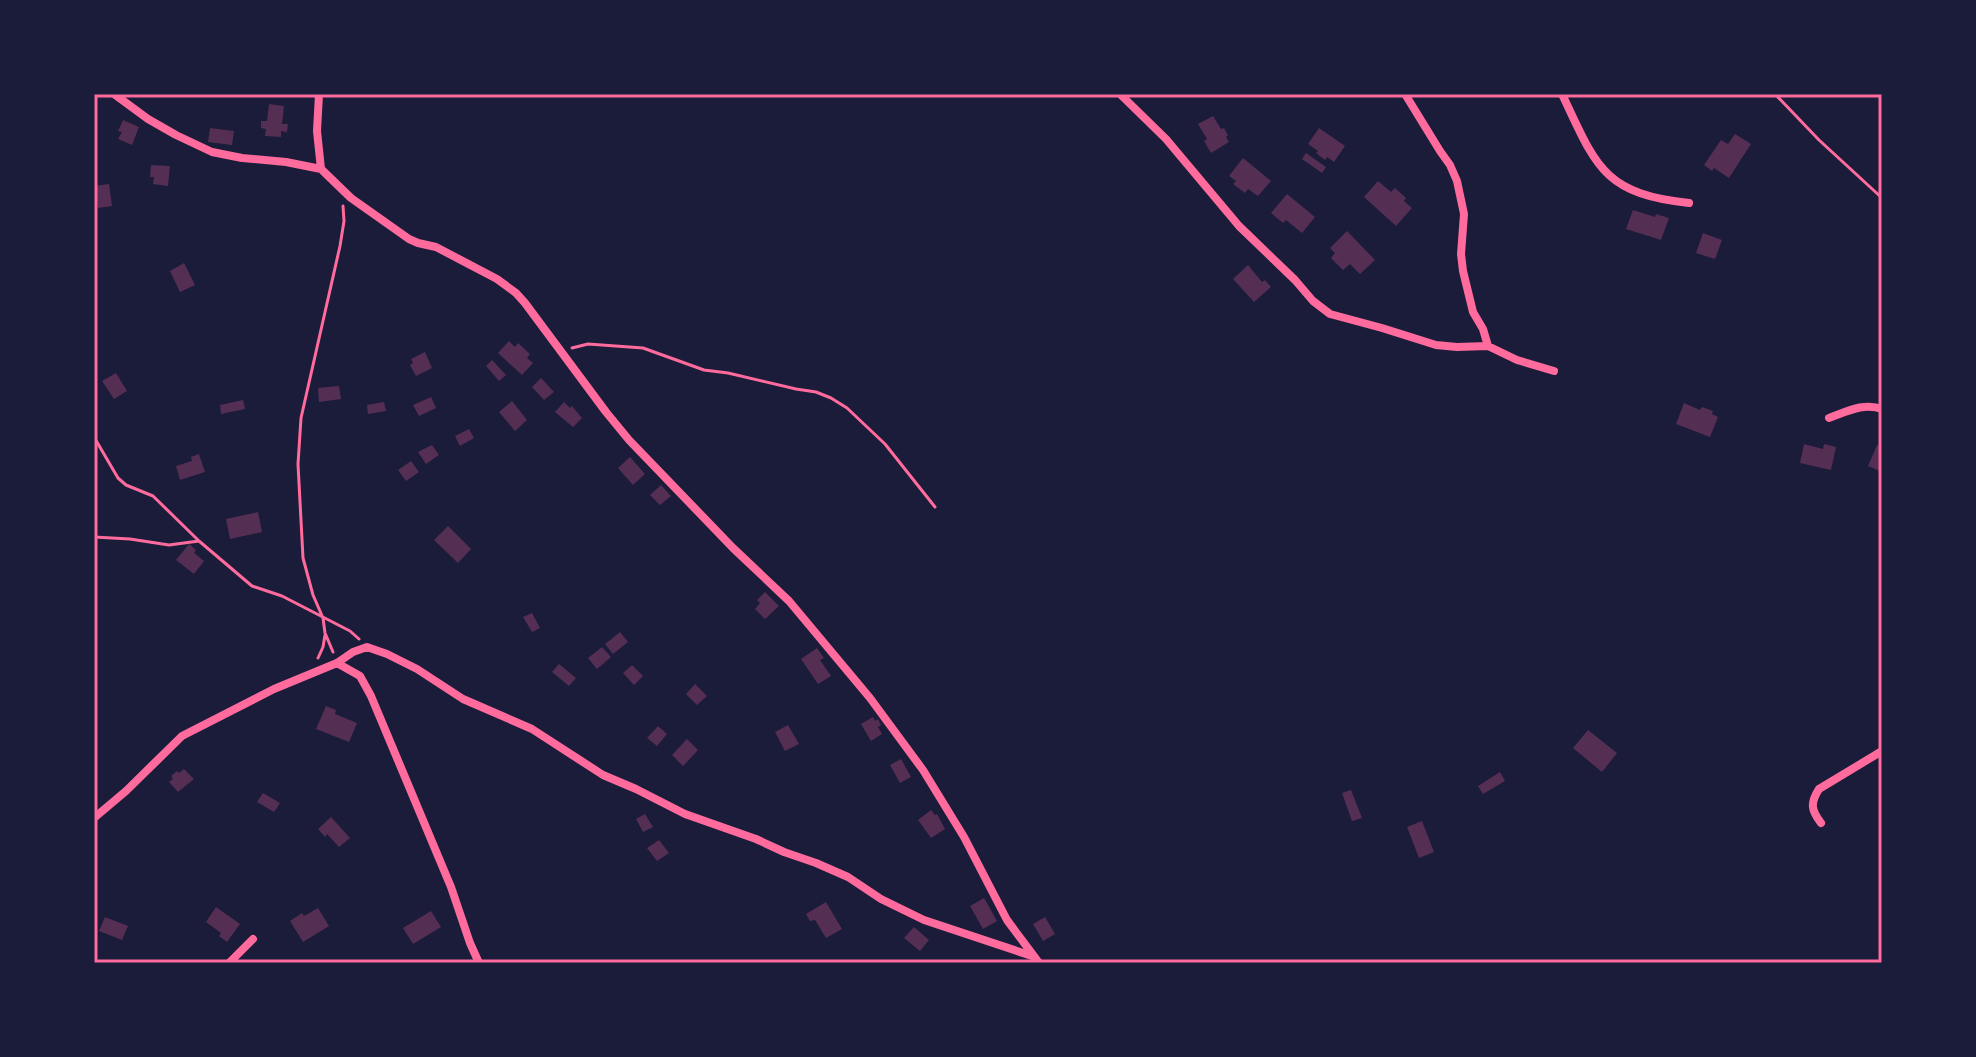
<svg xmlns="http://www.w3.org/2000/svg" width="1976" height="1057" viewBox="0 0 1976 1057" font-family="'PT Sans Narrow',sans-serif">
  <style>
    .building { fill: #542f53 }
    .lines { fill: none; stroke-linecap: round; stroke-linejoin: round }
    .path { stroke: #ff6b9d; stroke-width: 3 }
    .minor { stroke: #ff6b9d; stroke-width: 8 }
    .neatline { fill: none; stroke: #ff6b9d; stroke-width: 3 }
  </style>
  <rect width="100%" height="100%" fill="#1b1b3a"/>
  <path class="building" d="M269,104L284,106L282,124H288L287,132L281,131V137L265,136L266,129L261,128V121H267Z
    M1213,116L1221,129L1224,128L1228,135L1226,137L1229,142L1211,153L1204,141L1207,139L1198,124Z
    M123,120L139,127L132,145L118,139L122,132L118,131Z
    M210,128L234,131L232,145L208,142Z
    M1319,128L1345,146L1334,162L1327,157L1325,160L1316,153L1318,151L1308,144Z
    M1735,134L1751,144L1729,178L1714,168L1712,171L1704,165L1721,140L1728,144Z
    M1306,153L1326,167L1322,173L1302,159Z
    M1243,158L1271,181L1258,196L1248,189L1245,193L1233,184L1236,181L1229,176Z
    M151,165L170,166L168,186L153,184L154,177H150Z
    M1378,181L1391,192L1395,188L1406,198L1404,201L1412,208L1396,226L1364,197Z
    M109,184L112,206L98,208L97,201H94L95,186Z
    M1287,194L1315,217L1302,233L1286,220L1283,223L1271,213Z
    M1633,210L1655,217L1656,214L1669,218L1661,240L1626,229Z
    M1347,231L1375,260L1360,274L1350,264L1343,270L1331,258L1335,253L1330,248Z
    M1703,233L1722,240L1715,259L1696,253Z
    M184,263L195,285L180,292L170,271Z
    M1248,265L1262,282L1265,280L1271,287L1254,302L1233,279Z
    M509,341L515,347L518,343L530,354L527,358L533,363L522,375L498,353Z
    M425,352L432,368L416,376L410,365L413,363L411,359Z
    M492,360L506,375L499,381L486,366Z
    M116,373L127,391L114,399L102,381Z
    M541,378L554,392L544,400L532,387Z
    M339,386L341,399L319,402L318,388Z
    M431,397L436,408L419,416L413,405Z
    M243,400L245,409L221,414L220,405Z
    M512,401L527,420L515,431L499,412Z
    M384,402L386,411L368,414L367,405Z
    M564,402L570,408L572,406L582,418L573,427L555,412Z
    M1684,403L1700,410L1702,407L1713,411L1712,414L1718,417L1710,437L1676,424Z
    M469,429L474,438L460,446L455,436Z
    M1804,444L1823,449L1824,444L1836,447L1831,470L1800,463Z
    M432,445L439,455L426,464L418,452Z
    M1877,445L1882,447V472L1868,466Z
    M199,454L205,472L180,480L176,466L192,461L191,457Z
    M630,457L645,474L633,485L618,468Z
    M411,461L419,472L406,481L398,470Z
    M661,485L671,496L660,505L650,495Z
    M258,512L262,532L230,539L226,519Z
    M448,526L471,549L458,563L434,540Z
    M189,544L196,550L194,553L204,561L194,574L176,560Z
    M765,592L779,606L765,619L755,609L760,603L757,600Z
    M532,613L540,628L532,632L523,617Z
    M620,632L628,642L613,654L605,644Z
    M602,647L611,657L597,669L588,658Z
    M817,648L824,658L820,660L831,676L818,684L801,659Z
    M559,664L576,678L569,686L552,672Z
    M632,665L643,676L634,685L623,673Z
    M695,684L707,696L697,705L686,694Z
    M326,706L336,710L335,714L357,723L349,742L316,729Z
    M873,717L875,721L878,719L881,725L878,727L882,734L871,741L861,724Z
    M788,725L799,744L785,751L775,732Z
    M658,726L667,734L657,746L647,738Z
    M1588,730L1617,753L1602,772L1573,748Z
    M687,739L698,750L683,766L672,755Z
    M901,759L911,777L900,783L890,765Z
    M184,769L194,779L178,792L169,782L173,779L171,776L177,771L179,773Z
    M1500,772L1505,781L1483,794L1478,786Z
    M1351,790L1362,818L1352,821L1342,793Z
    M263,793L280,803L274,812L257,802Z
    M931,810L935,815L937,814L945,829L931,838L918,820Z
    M645,814L653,827L643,832L636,819Z
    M331,817L350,838L339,847L327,834L325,837L318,829Z
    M1422,821L1434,852L1419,858L1407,827Z
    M659,840L669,853L657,861L647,848Z
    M984,898L997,921L983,929L970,906Z
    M826,902L842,929L826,938L815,920L810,921L806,914Z
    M216,907L240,924L227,942L219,936L221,933L206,922Z
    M318,908L329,926L303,942L290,921L302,913L304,916Z
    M431,911L441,927L413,944L403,928Z
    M105,917L128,926L122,940L99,931Z
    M1045,917L1055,934L1043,941L1033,924Z
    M914,927L929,940L920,951L904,938Z"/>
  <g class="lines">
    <path class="path" d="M1775,94L1819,140L1882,198
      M572,348L588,344L643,348L704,370L728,373L796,389L816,392L831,398L847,408L885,444L935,507
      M94,437L118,478L126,485L153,496L199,541
      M94,537L130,539L169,545L199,541L252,586L282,596L350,631L359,639
      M333,652L325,633L323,618L313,595L303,558L298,464L301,418L340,246L344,221L343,206
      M318,658L323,647L325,635"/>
    <path class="minor" d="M114,94L148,119L176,135L212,152L242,158L286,162L321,169
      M319,94L317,131L321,169L351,198L409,239L418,243L436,247L497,279L516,293L525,303L606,412L629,440L733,548L789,601L870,698L923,770L964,837L1007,920L1039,963
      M1120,94L1166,139L1239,226L1295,280L1313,301L1330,314L1382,328L1436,345L1457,347L1488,346L1517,360L1554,371
      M1405,94L1440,151L1450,165L1457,181L1464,214L1461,254L1463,271L1473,312L1483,329L1488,346
      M1562,94C1596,166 1603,194 1689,203
      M1829,418C1846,412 1864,402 1882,409
      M337,663L360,676L371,696L451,887L470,943L479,963
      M94,818L126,791L182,736L274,689L337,663L353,652L367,647L387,654L417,669L463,699L532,729L603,775L636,789L685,814L756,839L784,852L816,863L848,877L881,899L924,920L1032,956
      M1821,823C1811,810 1810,803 1819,789L1882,751
      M229,963L253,939"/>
  </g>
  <rect width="1976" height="1057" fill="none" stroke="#1b1b3a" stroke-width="192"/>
  <rect x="96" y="96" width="1784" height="865" class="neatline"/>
</svg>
